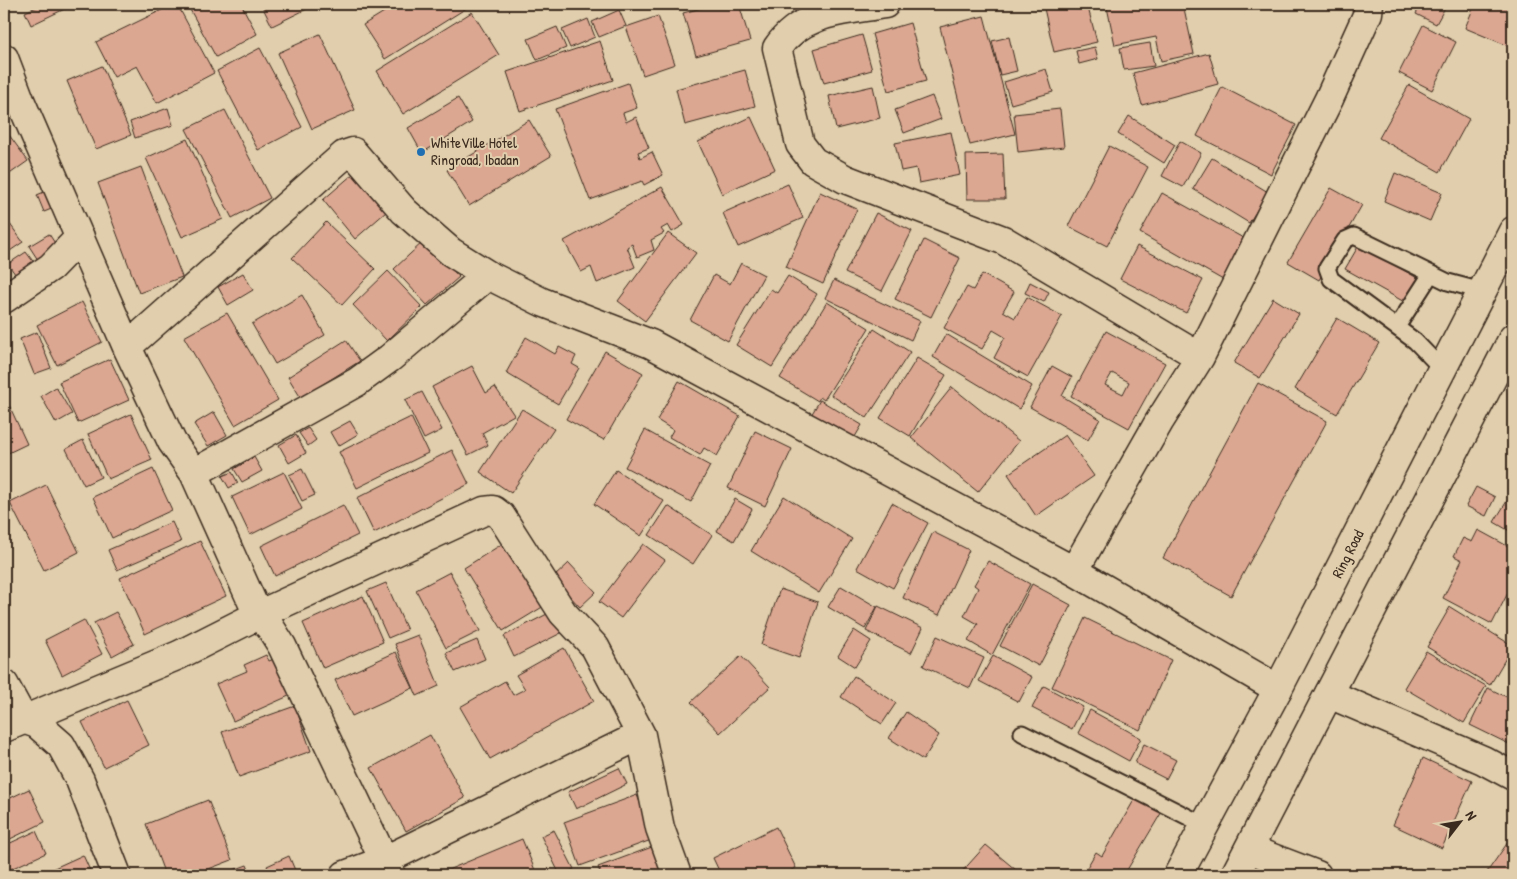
<svg xmlns="http://www.w3.org/2000/svg" width="1517" height="879" viewBox="0 0 1517 879" font-family="'Patrick Hand',sans-serif">
  <style>
    .building { fill: #dca791; stroke: #3b2a1e; fill-rule: evenodd }
    .lines { fill: none; stroke-linecap: round; stroke-linejoin: round }
    .lane-casing { stroke: #3b2a1e; stroke-width: 19 }
    .street-casing { stroke: #3b2a1e; stroke-width: 31 }
    .primary-casing { stroke: #3b2a1e; stroke-width: 31 }
    .lane { stroke: #e0ceac; stroke-width: 15 }
    .street { stroke: #e0ceac; stroke-width: 28 }
    .primary { stroke: #e0ceac; stroke-width: 28 }
    .poi-dot { fill: #1f6fb2; stroke: #e0ceac; stroke-width: 2 }
    .labels { text-anchor: middle; stroke-width: 4; stroke-linejoin: round; paint-order: stroke }
    .poi-label { font-size: 15px; fill: #3b2a1e; stroke: #e0ceac; text-anchor: start }
    .street-label { font-size: 15px; fill: #3b2a1e; stroke: #e0ceac }
  </style>
  <rect width="100%" height="100%" fill="#e0ceac"/>
  <filter id="ink" filterUnits="userSpaceOnUse"><feTurbulence type="fractalNoise" baseFrequency=".02" numOctaves="2"/><feDisplacementMap in="SourceGraphic" scale="10" xChannelSelector="R" yChannelSelector="G"/><feConvolveMatrix kernelMatrix="1 2 1 2 8 2 1 2 1" color-interpolation-filters="sRGB"/></filter>
  <g filter="url(#ink)">
    <path class="building" d="M43,4H75L31,25L25,12Z
      M174,4H177L214,73L157,103L137,66L114,77L96,42Z
      M192,4H241L257,34L216,57L188,6Z
      M261,4H312L313,6L272,26Z
      M397,4H473L385,59L363,25Z
      M716,4H739L750,41L696,56L683,13Z
      M1004,4H1019L1005,7Z
      M1043,4H1087L1097,42L1054,52Z
      M1122,4H1183L1194,54L1161,61L1156,37L1115,45L1107,7Z
      M1421,4H1447L1436,24L1416,14Z
      M1475,4L1513,5V48L1465,28Z
      M619,10L626,26L599,37L592,22Z
      M472,12L499,55L403,114L377,71Z
      M658,16L675,64L643,75L626,27Z
      M984,16L1015,134L970,145L940,27Z
      M588,19L595,37L570,48L562,30Z
      M910,23L926,81L888,91L872,34Z
      M1423,25L1456,42L1432,90L1399,73Z
      M557,27L566,48L537,60L528,39Z
      M320,34L355,110L312,129L278,53Z
      M862,35L872,70L824,83L814,49Z
      M1009,37L1017,71L1000,75L992,41Z
      M600,41L613,80L520,111L507,72Z
      M1150,43L1154,66L1124,70L1120,48Z
      M1095,47L1098,59L1079,64L1076,51Z
      M260,48L302,127L258,150L217,71Z
      M1209,53L1218,84L1142,105L1133,73Z
      M102,66L131,135L96,149L67,81Z
      M1046,69L1053,92L1011,104L1004,82Z
      M745,70L755,106L685,125L676,89Z
      M628,83L637,108L623,113L626,122L636,117L649,148L638,152L640,158L652,152L663,175L644,185L642,181L590,200L555,109Z
      M1409,85L1469,119L1440,172L1379,138Z
      M873,86L880,118L836,129L829,96Z
      M1222,87L1296,125L1271,174L1197,136Z
      M932,96L941,119L904,133L895,110Z
      M458,98L472,122L422,153L408,128Z
      M168,108L173,125L135,138L130,122Z
      M1060,109L1064,147L1018,152L1014,114Z
      M225,110L270,198L232,218L186,129Z
      M1129,116L1175,145L1164,163L1118,134Z
      M751,117L775,169L722,194L698,142Z
      M529,120L551,156L469,206L447,170Z
      M4,128L28,161L4,178Z
      M951,132L960,175L919,183L916,168L901,171L895,143Z
      M187,139L223,219L182,237L146,158Z
      M1180,141L1201,153L1183,187L1162,176Z
      M1109,146L1148,167L1107,246L1068,226Z
      M1003,154L1005,199H967L966,155Z
      M1212,158L1268,192L1249,223L1193,189Z
      M141,167L182,277L139,293L98,183Z
      M1395,173L1442,193L1430,221L1384,201Z
      M353,174L386,212L355,239L323,200Z
      M788,184L803,218L738,247L723,213Z
      M662,187L684,225L672,232L668,225L661,229L664,233L651,240L654,250L637,257L632,244L627,247L635,267L597,283L591,267L581,272L564,241Z
      M1331,188L1362,205L1319,280L1288,262Z
      M51,189L59,206L44,212L37,195Z
      M820,192L857,209L823,284L786,267Z
      M1162,193L1245,239L1223,280L1140,233Z
      M876,213L912,231L882,291L845,273Z
      M4,216L23,242L4,255Z
      M326,222L375,269L342,305L292,258Z
      M668,233L696,253L645,321L618,301Z
      M49,234L60,251L40,263L29,246Z
      M425,240L459,277L427,305L394,269Z
      M924,240L960,258L931,317L895,299Z
      M1359,245L1421,280L1408,304L1345,269Z
      M1137,246L1203,280L1186,313L1120,279Z
      M26,252L38,268L20,281L8,264Z
      M741,263L764,275L728,341L690,320L714,275L730,284Z
      M4,270H5L15,287L4,285Z
      M388,271L422,307L387,341L353,305Z
      M243,273L253,290L228,305L218,287Z
      M982,274L1014,292L1003,311L1015,318L1027,297L1062,316L1028,377L994,358L1005,337L993,330L982,349L944,328L967,287L973,290Z
      M788,276L817,294L772,367L736,345L771,289L777,293Z
      M834,280L920,321L911,340L825,298Z
      M1030,282L1049,292L1044,302L1025,293Z
      M302,295L325,335L275,364L252,324Z
      M1273,298L1299,314L1260,378L1234,363Z
      M82,302L102,342L57,365L37,325Z
      M827,302L869,328L824,400L820,397L818,401L780,378Z
      M227,313L278,400L235,425L184,337Z
      M1337,318L1379,343L1337,414L1295,389Z
      M874,329L910,352L867,418L831,395Z
      M1106,331L1165,363L1129,428L1071,396ZM1112,373L1129,382L1123,394L1105,385Z
      M37,332L51,368L34,374L20,339Z
      M946,334L1032,386L1019,409L933,357Z
      M526,337L555,354L559,347L576,356L572,364L579,368L558,404L506,373Z
      M346,340L360,361L301,398L288,377Z
      M605,351L643,373L604,440L566,419Z
      M917,358L946,375L910,436L880,418Z
      M110,359L129,400L78,423L59,382Z
      M472,366L486,393L495,387L514,415L482,433L488,445L468,455L432,387Z
      M1052,366L1072,377L1062,396L1100,419L1088,440L1030,407Z
      M679,381L740,416L717,456L704,448L700,455L669,437L673,430L657,420Z
      M1258,383L1327,421L1231,596L1163,558Z
      M56,387L72,414L56,423L41,396Z
      M952,387L1019,441L978,492L911,438Z
      M422,392L442,430L424,439L405,400Z
      M820,400L862,425L849,447L807,422Z
      M9,405L27,444L4,455V407Z
      M522,409L554,429L511,493L480,472Z
      M214,412L227,435L208,446L194,424Z
      M131,414L152,460L108,479L88,434Z
      M411,417L428,453L357,488L339,452Z
      M350,421L358,434L338,446L330,432Z
      M308,428L316,440L308,446L299,433Z
      M645,430L710,466L691,502L625,467Z
      M755,431L792,449L765,506L728,488Z
      M296,435L306,453L289,463L279,445Z
      M1065,435L1094,476L1036,516L1008,474Z
      M83,440L101,477L84,485L66,449Z
      M452,450L469,484L374,533L357,498Z
      M254,457L262,471L242,482L234,469Z
      M153,469L172,510L112,538L93,497Z
      M302,469L315,495L302,501L289,475Z
      M616,470L664,501L641,536L594,504Z
      M232,472L238,483L229,488L222,476Z
      M284,472L302,509L250,535L232,497Z
      M46,485L79,552L44,570L10,503Z
      M1476,487L1495,497L1486,516L1466,506Z
      M784,496L852,539L819,593L751,551Z
      M735,499L752,509L734,541L717,531Z
      M1507,501L1513,504V533L1494,522Z
      M892,503L928,523L893,588L857,568Z
      M343,505L358,535L275,576L261,546Z
      M668,506L712,535L693,564L649,535Z
      M172,522L181,542L117,570L108,550Z
      M1478,530L1513,549V583L1492,624L1443,598L1462,560L1454,556L1463,538L1472,542Z
      M933,532L969,550L939,615L903,598Z
      M510,539L549,603L503,631L464,568Z
      M200,541L226,596L145,634L120,578Z
      M643,544L665,560L621,618L599,602Z
      M988,561L1030,584L992,655L968,641L978,624L964,616L978,588L974,585Z
      M569,563L596,592L580,607L553,578Z
      M450,572L480,631L446,648L416,590Z
      M386,583L407,630L388,638L367,591Z
      M1032,584L1071,605L1039,666L1000,646Z
      M841,586L877,607L865,629L828,607Z
      M780,589L818,602L799,658L761,645Z
      M363,596L383,642L323,668L303,623Z
      M878,606L923,628L911,653L866,631Z
      M1450,607L1513,646L1490,685L1427,647Z
      M553,611L563,632L514,657L504,636Z
      M116,612L134,644L112,656L94,623Z
      M1085,618L1171,660L1140,730L1052,687Z
      M84,620L102,654L62,675L45,640Z
      M854,630L871,641L855,667L838,656Z
      M418,635L439,686L417,696L395,644Z
      M937,636L984,658L970,688L923,666Z
      M477,640L485,659L455,672L446,653Z
      M564,648L594,701L490,759L460,707L505,681L513,695L525,689L516,675Z
      M1426,651L1486,686L1464,723L1404,688Z
      M396,652L413,688L352,716L335,680Z
      M266,655L269,661L283,655L300,691L233,721L216,684L247,671L244,665Z
      M741,656L770,687L720,733L691,702Z
      M993,656L1032,677L1019,702L979,681Z
      M854,676L896,703L882,724L841,697Z
      M1044,686L1083,707L1072,729L1032,708Z
      M1488,688L1513,700V746L1470,725Z
      M127,700L149,745L104,767L82,722Z
      M295,706L311,751L239,777L222,732Z
      M1090,710L1141,738L1129,761L1078,733Z
      M906,712L939,735L923,760L889,738Z
      M430,735L465,798L406,831L371,768Z
      M1144,744L1176,760L1166,779L1135,763Z
      M1423,758L1472,781L1442,848L1393,825Z
      M619,768L627,784L576,809L568,792Z
      M29,789L45,822L4,842V801Z
      M637,795L654,839L580,866L564,822Z
      M1137,795L1163,810L1124,875H1097L1086,869L1096,852L1102,856Z
      M208,800L232,860L193,875H165L146,824Z
      M776,827L796,868L782,875H721L713,858Z
      M554,830L574,869L560,875L541,836Z
      M36,831L46,853L4,872V846Z
      M1513,835V875H1485Z
      M522,839L537,875H445L443,872Z
      M660,844L672,875H601L598,867Z
      M986,845L1022,875H959Z
      M83,855L92,875H39Z
      M289,856L297,875H271L267,866Z
      M247,865L251,875H220Z"/>
    <g class="lines">
      <g class="lane-casing">
        <path id="lane" d="M1397,327L1431,274
          M1443,370L1415,341L1331,279L1327,268L1345,240L1354,236L1448,282L1482,291
          M1022,733L1204,825"/>
      </g>
      <g class="street-casing">
        <path id="street" d="M885,4C845,11 802,11 777,48L800,144L813,161L845,179L1003,240L1200,357
          M4,58L20,100L127,347L172,442L194,473L258,615L270,627L282,646L391,875
          M4,299L51,267L80,237
          M127,347L344,155L353,152L404,211L451,252L488,275L542,302L651,344L1074,571L1278,689
          M194,473L357,382L390,358L488,275
          M1074,571L1159,422L1200,357L1329,99L1368,13L1369,4
          M4,684L23,719L37,724L61,745L80,780L117,875
          M1329,694L1483,760L1513,776
          M4,728L179,655L258,615L484,511L493,510L501,516L563,613L595,647L641,735L660,828L677,875
          M1249,849L1317,875
          M345,875L385,860L641,735"/>
      </g>
      <g class="primary-casing">
        <path id="primary" d="M1178,875L1278,689L1513,231
          M1235,875L1513,338"/>
      </g>
      <use href="#lane" class="lane"/>
      <use href="#street" class="street"/>
      <use href="#primary" class="primary"/>
    </g>
  </g>
  <circle class="poi-dot" cx="421" cy="152" r="5"/>
  <g class="labels">
    <g class="poi-label">
      <text x="431" y="148">WhiteVille Hotel<tspan x="431" dy="17">Ringroad, Ibadan</tspan></text>
    </g>
    <g class="street-label">
      <text transform="translate(1348 554) rotate(-63)" y="5">Ring Road</text>
    </g>
  </g>
  <rect width="1517" height="879" fill="none" stroke="#e0ceac" stroke-width="20"/>
  <rect x="10" y="10" width="1497" height="859" fill="none" stroke="#3b2a1e" stroke-width="2" filter="url(#ink)"/>
  <g transform="translate(1460 822) rotate(59)" stroke="#e0ceac" stroke-width="4" paint-order="stroke">
  <path d="M0-4L9 19L0 12L-9 19Z" fill="#3b2a1e"/>
  <text y="-8" font-size="14" font-weight="bold" text-anchor="middle" fill="#3b2a1e">N</text>
  </g>
</svg>
